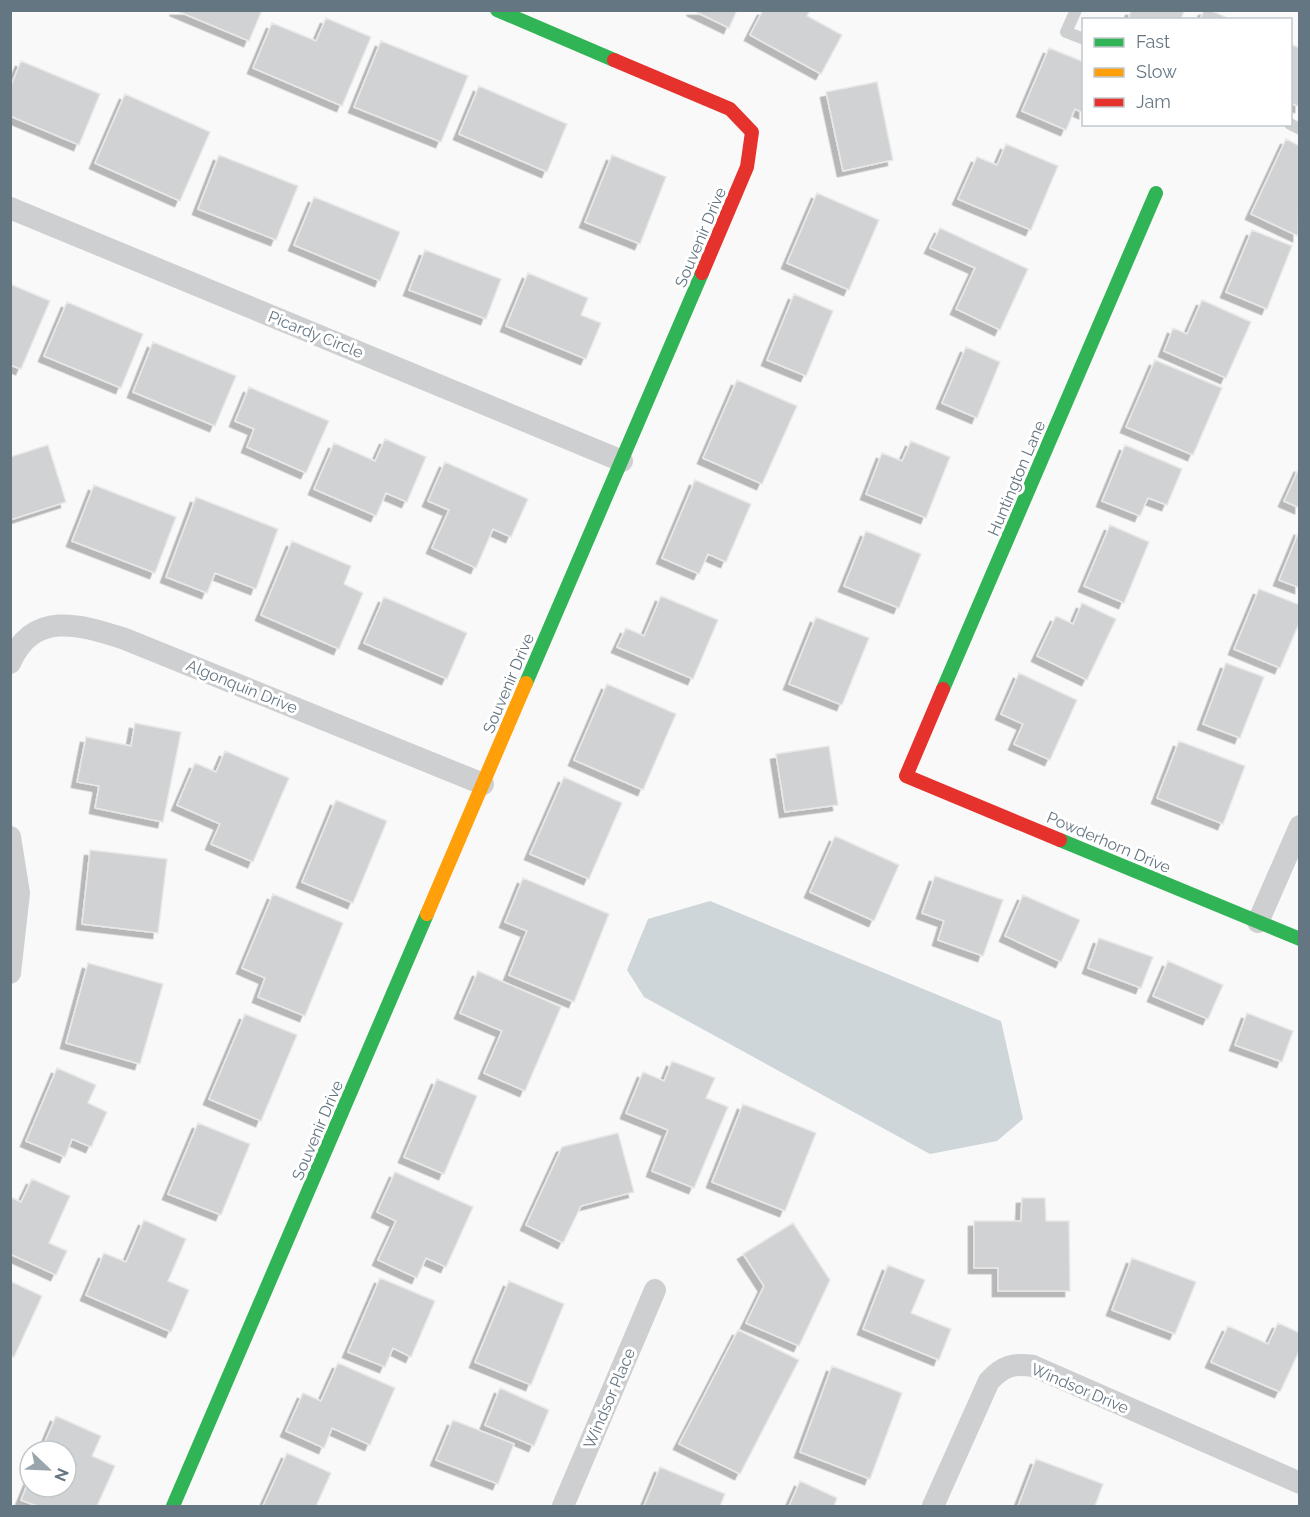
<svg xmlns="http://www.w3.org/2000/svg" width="1310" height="1517" viewBox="0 0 1310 1517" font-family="Raleway,sans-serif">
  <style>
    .water { fill: #ced6d9 }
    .building { fill: #d0d2d3; stroke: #e8e8e8; stroke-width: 1.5; filter: url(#shadow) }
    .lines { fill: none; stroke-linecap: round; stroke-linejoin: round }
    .lane { stroke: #cecfd0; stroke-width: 12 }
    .street { stroke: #cecfd0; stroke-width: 22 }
    .fast { stroke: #30b455; stroke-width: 14 }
    .slow { stroke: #ff9f0a; stroke-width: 14 }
    .jam { stroke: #e5322d; stroke-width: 14 }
    .labels { text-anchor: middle; stroke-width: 6; stroke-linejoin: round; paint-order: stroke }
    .street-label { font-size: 16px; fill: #657683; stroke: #fff }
  </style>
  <defs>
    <filter id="shadow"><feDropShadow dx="-5.5" dy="5.5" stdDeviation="0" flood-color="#0004"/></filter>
  </defs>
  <rect width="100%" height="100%" fill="#f9f9f9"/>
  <path class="water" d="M710,901L1001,1021L1023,1119L997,1141L930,1154L644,997L627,970L648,919Z"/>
  <path class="building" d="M175,10H262L249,41Z
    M692,10H737L729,28Z
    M763,10H810L807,16L842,35L821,74L750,35Z
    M1131,10H1184L1181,20H1128Z
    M1204,10H1210L1232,20H1200Z
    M326,18L371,37L342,106L253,68L272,23L316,41Z
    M381,41L468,76L441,142L354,107Z
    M1290,44L1300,48V107L1290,103Z
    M1049,48L1084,62V113L1075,109L1066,130L1022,111Z
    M21,61L100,94L79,145L10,116V88Z
    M877,82L893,160L843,171L826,92Z
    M479,86L567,124L547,172L459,134Z
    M125,94L210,132L180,201L95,163Z
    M1286,139L1300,146L1298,236L1251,214Z
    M1006,144L1058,166L1031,230L958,199L977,157L997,165Z
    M219,155L298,186L276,240L198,209Z
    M612,155L666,177L640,244L585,222Z
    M817,193L879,220L849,290L787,263Z
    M314,197L400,232L380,281L294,245Z
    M940,228L1028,269L1000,330L956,309L975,268L930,248Z
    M1252,230L1292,246L1267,309L1226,292Z
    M425,250L501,279L486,319L409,290Z
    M528,273L588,298L581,315L601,323L586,359L506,326Z
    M10,284L50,301L21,369L10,365Z
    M794,294L833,311L806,376L767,360Z
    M1202,300L1251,322L1226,378L1164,351L1173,328L1187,334Z
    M67,302L143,334L121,388L44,356Z
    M153,342L236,376L215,426L133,392Z
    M966,347L1000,362L977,418L942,403Z
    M1155,360L1222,388L1193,455L1126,427Z
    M737,380L797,406L762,484L703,458Z
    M249,387L329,421L306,473L247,447L254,429L235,421Z
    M385,439L426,457L407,502L386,493L376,516L314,489L334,443L375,461Z
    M911,441L950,457L926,518L866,494L882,453L902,461Z
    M48,445L66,502L10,520V457Z
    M1125,445L1182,469L1167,505L1148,498L1140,516L1102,501Z
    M445,462L528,499L511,537L493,529L476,568L432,548L449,510L428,501Z
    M1300,466V508L1284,501Z
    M695,480L751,504L726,562L708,554L699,574L662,558Z
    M94,485L176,517L155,573L72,541Z
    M196,497L278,529L256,589L215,573L207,593L166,577Z
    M1110,525L1149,542L1124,603L1084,586Z
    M1300,529V588L1279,580Z
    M866,531L921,554L899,608L844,586Z
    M292,541L351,566L344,584L363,593L339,649L261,615Z
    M1259,589L1300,605V621L1280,668L1234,649Z
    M661,596L718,620L693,679L617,647L626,628L644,636Z
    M384,597L467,633L447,679L364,643Z
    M1082,603L1116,619L1087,680L1037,656L1056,616L1073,624Z
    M816,617L869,638L842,705L789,684Z
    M1226,663L1264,677L1240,738L1203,724Z
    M1019,673L1077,700L1050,760L1014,744L1023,724L1001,714Z
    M607,684L676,714L643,790L574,760Z
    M135,723L181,732L163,822L95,808L99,786L77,782L86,737L131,746Z
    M1179,741L1245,766L1223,824L1157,798Z
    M829,746L838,805L785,812L776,754Z
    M225,751L289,778L253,862L211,844L220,824L177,805L195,763L216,772Z
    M564,777L622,803L589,879L530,854Z
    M336,800L387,821L353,903L302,882Z
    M835,836L899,865L874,921L810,892Z
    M90,850L167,859L158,933L82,924Z
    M935,876L1003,900L983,956L938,940L944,921L922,913Z
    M523,878L609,914L574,1002L509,975L527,931L505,922Z
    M273,894L343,923L305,1016L258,997L265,978L242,968Z
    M1023,895L1080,920L1061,962L1005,936Z
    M1099,938L1153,957L1141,988L1088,968Z
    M1168,961L1223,985L1208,1019L1153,996Z
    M88,963L163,984L140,1064L66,1043Z
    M478,971L561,1007L525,1091L484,1073L502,1031L460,1013Z
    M1247,1013L1293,1031L1282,1062L1235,1045Z
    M245,1014L297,1035L261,1121L209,1099Z
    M672,1061L715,1078L706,1098L728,1107L694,1188L652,1171L668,1130L626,1113L643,1072L664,1081Z
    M57,1068L96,1085L88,1103L107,1112L91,1147L72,1139L65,1157L26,1141Z
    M437,1079L477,1096L444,1174L404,1157Z
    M743,1104L816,1133L785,1211L712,1182Z
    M198,1123L250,1144L221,1215L168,1194Z
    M618,1133L634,1192L581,1206L563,1243L526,1225L562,1147Z
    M395,1172L473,1207L446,1267L426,1258L417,1278L378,1260L396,1221L377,1212Z
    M32,1179L70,1196L49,1243L67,1251L56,1275L10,1254V1197L21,1202Z
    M1022,1198H1045L1046,1221H1069L1070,1291H998V1268H974V1221H1021Z
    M144,1220L186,1239L168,1281L189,1290L171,1332L86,1295L104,1253L126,1262Z
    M793,1223L830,1280L799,1346L746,1323L764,1286L743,1254Z
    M1132,1258L1196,1282L1175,1334L1112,1310Z
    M888,1265L925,1280L911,1313L951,1329L939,1360L863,1329Z
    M380,1278L435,1301L411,1357L393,1348L385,1367L348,1352Z
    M10,1281L42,1296L14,1357L10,1355Z
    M509,1281L564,1304L531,1385L475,1362Z
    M1278,1323L1300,1333V1349L1280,1392L1211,1362L1228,1326L1268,1344Z
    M738,1330L799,1360L740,1474L679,1444Z
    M338,1363L395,1388L370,1445L332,1428L324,1448L286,1431L303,1393L321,1401Z
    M832,1366L902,1393L870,1479L800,1452Z
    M500,1388L549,1410L534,1446L485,1425Z
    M56,1416L101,1436L92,1456L115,1466L97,1506H37L21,1500L30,1478V1487H66V1451H41Z
    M453,1420L514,1444L498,1484L436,1460Z
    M287,1453L331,1473L316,1506H263Z
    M1036,1459L1103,1484L1095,1506H1018Z
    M660,1467L725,1494L720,1506H644Z
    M800,1481L837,1498L834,1506H789Z"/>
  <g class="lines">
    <path class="lane" d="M1076,10L1066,32L1084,39
      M1290,124L1300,129"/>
    <path class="street" d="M10,208L622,461
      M10,663C34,609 81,625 125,639L483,784
      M10,837L19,893L10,973
      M1258,922L1300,826
      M563,1506L655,1290
      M933,1506L989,1381C1003,1366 1013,1363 1033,1366L1300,1483"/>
    <path class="fast" d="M497,10L614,60
      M526,683L702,273
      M943,689L1156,193
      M1060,840L1300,939
      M173,1506L427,914"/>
    <path class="slow" d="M427,914L526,683"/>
    <path class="jam" d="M614,60L730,109L752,132L747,167L702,273
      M943,689L906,776L1060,840"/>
  </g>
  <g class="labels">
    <g class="street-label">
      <text transform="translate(700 237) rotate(-67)" y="6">Souvenir Drive</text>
      <text transform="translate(316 334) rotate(22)" y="6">Picardy Circle</text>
      <text transform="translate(1016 478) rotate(-67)" y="6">Huntington Lane</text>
      <text transform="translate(508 683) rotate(-67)" y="6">Souvenir Drive</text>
      <text transform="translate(242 686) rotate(22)" y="6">Algonquin Drive</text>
      <text transform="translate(1109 842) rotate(23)" y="6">Powderhorn Drive</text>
      <text transform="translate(317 1130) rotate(-67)" y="6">Souvenir Drive</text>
      <text transform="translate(1080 1388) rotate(23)" y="6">Windsor Drive</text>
      <text transform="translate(609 1398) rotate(-67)" y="6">Windsor Place</text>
    </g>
  </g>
  <rect width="1310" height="1517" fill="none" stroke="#657683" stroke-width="24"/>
  <rect x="1082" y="18" width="210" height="108" fill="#ffffff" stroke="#c1c8cd" stroke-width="1.5"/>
  <rect x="1094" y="38" width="30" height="9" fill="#30b455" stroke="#c1c8cd" stroke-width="1.5"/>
  <text x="1136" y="48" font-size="18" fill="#657683">Fast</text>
  <rect x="1094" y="68" width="30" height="9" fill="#ff9f0a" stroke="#c1c8cd" stroke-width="1.5"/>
  <text x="1136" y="78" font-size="18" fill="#657683">Slow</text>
  <rect x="1094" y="98" width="30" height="9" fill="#e5322d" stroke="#c1c8cd" stroke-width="1.5"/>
  <text x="1136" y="108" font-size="18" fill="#657683">Jam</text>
  <g transform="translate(48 1469) rotate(113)"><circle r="28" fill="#ffffff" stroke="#c1c8cd" stroke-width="1.5"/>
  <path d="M0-4.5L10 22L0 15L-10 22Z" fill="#99a4ac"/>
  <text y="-9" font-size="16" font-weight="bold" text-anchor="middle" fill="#657683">N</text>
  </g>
</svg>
